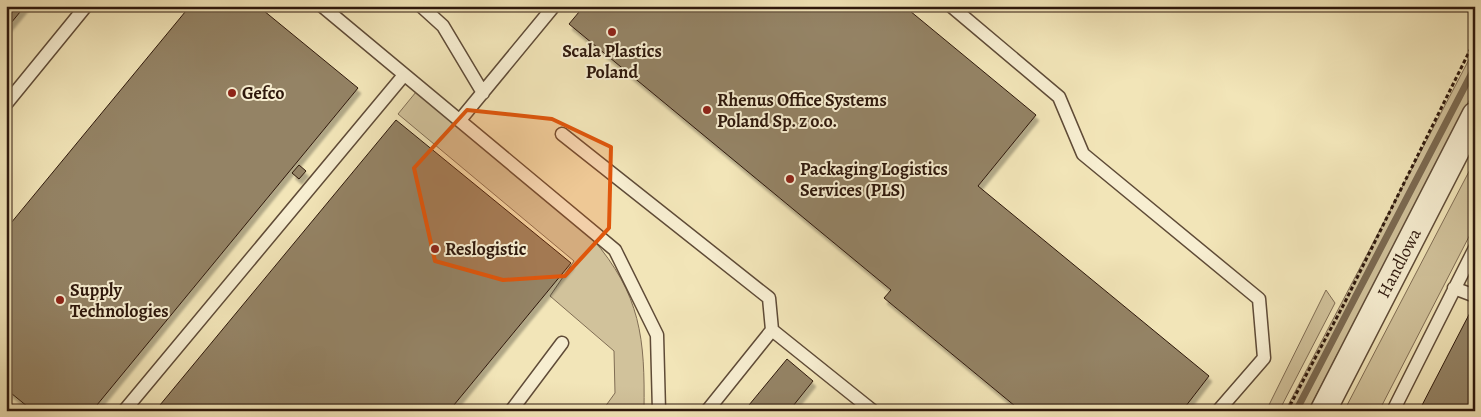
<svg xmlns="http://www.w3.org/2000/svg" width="1481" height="417" viewBox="0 0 1481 417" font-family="Alegreya,serif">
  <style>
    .green { fill: #d1c29b; stroke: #806d54 }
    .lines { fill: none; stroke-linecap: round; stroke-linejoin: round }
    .stream { stroke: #7b6950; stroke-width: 7 }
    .building { fill: #948365; stroke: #2e180c; filter: url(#shadow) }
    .service-casing { stroke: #5f4b37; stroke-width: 15 }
    .minor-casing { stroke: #5f4b37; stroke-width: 28 }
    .path { stroke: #2e180c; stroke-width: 3; stroke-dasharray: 4 2.5; stroke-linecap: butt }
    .service { stroke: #f7eed1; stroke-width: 12 }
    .minor { stroke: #f7eed1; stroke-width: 25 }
    .marked { fill: #df560c; fill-opacity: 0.2; stroke: #df560c; stroke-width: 4; stroke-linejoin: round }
    .poi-dot { fill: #8f2418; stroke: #f7eed1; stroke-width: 2 }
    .labels { text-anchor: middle; stroke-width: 4; stroke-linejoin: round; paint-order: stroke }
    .poi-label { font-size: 18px; font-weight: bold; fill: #2e180c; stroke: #f7eed1; text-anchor: start }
    .street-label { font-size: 18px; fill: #2e180c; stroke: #f7eed1 }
  </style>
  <defs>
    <filter id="shadow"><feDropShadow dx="3" dy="5.5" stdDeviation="1" flood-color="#0004"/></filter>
  </defs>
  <rect width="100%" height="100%" fill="#f2e5b8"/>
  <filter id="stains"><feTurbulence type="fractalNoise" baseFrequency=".004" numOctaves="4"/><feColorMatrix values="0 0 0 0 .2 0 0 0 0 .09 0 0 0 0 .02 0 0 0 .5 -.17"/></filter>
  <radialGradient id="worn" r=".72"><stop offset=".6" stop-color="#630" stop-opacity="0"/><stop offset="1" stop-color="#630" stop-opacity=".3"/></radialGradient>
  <path class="green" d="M1475,48V89L1308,411H1285Z
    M416,92L592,238C641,295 645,338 644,411H602L615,393L614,351L550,296L574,261L398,114Z
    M1475,160V225L1379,411H1344Z
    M1326,290L1335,303L1279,411H1266Z"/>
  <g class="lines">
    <path class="stream" d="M1296,411L1475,67"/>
  </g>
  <path class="building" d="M6,6H25L6,29Z
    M190,6H258L358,88L92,411H33L6,389V229Z
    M584,6H904L1036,115L978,186L1209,376L1182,411H1021L884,298L891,290L569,24Z
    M396,120L571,263L449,411H155Z
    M299,165L306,171L299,179L292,173Z
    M1475,303V411H1419Z
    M787,359L813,381L789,411H756L749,405Z"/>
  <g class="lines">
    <g class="service-casing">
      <path id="service" d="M322,6L615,250L657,335L659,411
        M421,6L443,26L483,93
        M951,6L1059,97L1083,154L1259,299L1264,358L1218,411
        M6,104L86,6
        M460,120L554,6
        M562,134L769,298L772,330
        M1454,288L1475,296
        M6,409L9,411
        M124,411L404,75
        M511,411L562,343
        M707,411L772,330L873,411
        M1393,411L1475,248"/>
    </g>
    <g class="minor-casing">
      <path id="minor" d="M1323,411L1475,115"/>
    </g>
    <path class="path" d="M1287,411L1345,302L1475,40"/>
    <use href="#service" class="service"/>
    <use href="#minor" class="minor"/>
  </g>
  <path class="marked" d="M467,110L552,119L611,147L609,228L565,276L503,280L435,261L414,168Z"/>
  <g class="poi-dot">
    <circle cx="612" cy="32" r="5"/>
    <circle cx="232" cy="93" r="5"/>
    <circle cx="707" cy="110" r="5"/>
    <circle cx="790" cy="179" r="5"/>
    <circle cx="435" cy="249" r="5"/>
    <circle cx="60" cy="300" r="5"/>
  </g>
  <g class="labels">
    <g class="poi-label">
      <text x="612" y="57" text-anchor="middle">Scala Plastics<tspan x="612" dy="21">Poland</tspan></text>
      <text x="242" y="99">Gefco</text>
      <text x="717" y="106">Rhenus Office Systems<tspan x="717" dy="21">Poland Sp. z o.o.</tspan></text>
      <text x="800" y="175">Packaging Logistics<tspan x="800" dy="21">Services (PLS)</tspan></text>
      <text x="445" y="255">Reslogistic</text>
      <text x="70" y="296">Supply<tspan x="70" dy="21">Technologies</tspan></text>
    </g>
    <g class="street-label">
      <text transform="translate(1399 263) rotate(-63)" y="6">Handlowa</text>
    </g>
  </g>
  <rect width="1481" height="417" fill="none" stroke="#f2e5b8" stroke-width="25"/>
  <rect x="8" y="8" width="1466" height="402" fill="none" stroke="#2e180c" stroke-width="2.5"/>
  <rect x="12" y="12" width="1456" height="392" fill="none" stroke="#2e180c"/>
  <rect width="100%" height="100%" filter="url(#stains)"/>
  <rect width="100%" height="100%" fill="url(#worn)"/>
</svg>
